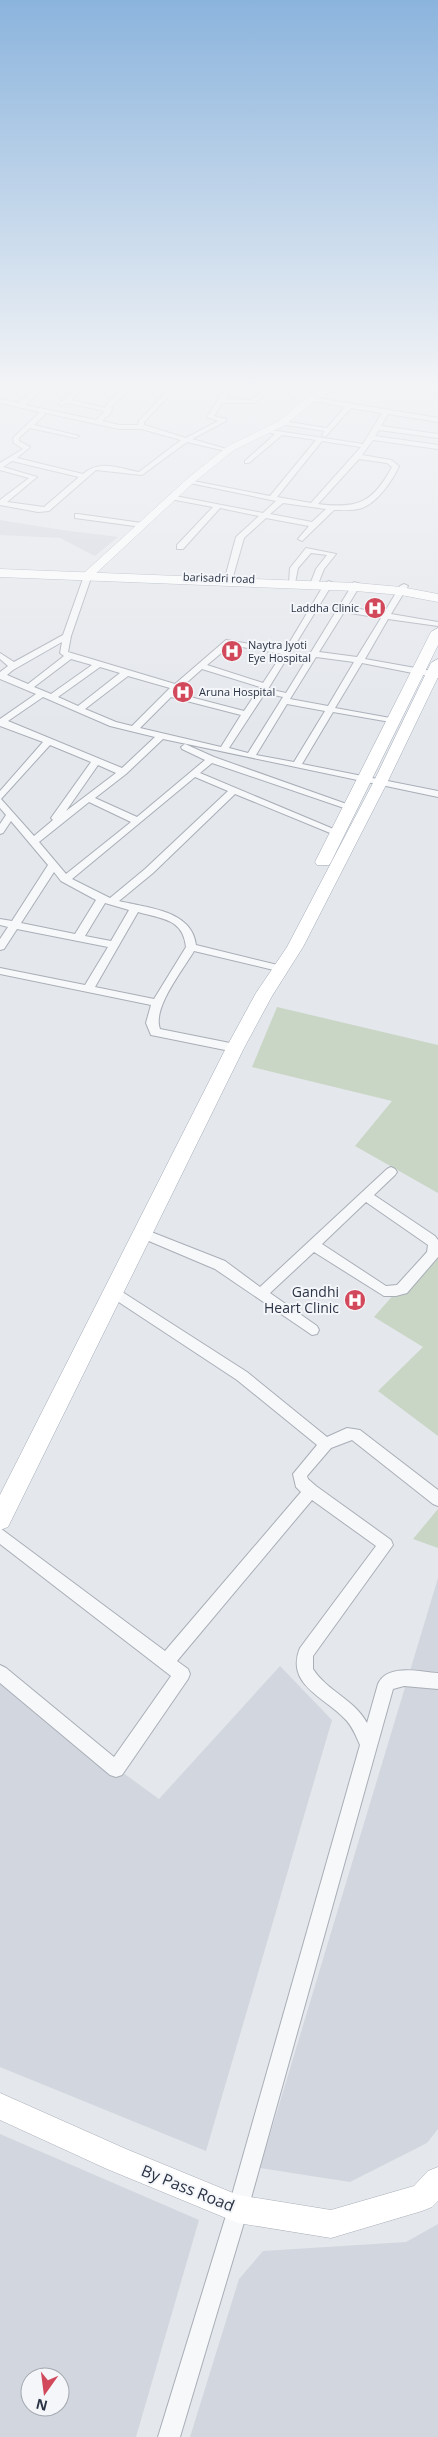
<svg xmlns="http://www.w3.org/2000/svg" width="438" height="2437" viewBox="0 0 438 2437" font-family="'Open Sans',sans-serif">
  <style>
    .built { fill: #d2d6de; fill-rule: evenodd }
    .green { fill: #c9d6c5 }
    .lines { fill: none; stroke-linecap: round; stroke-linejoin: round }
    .street-casing { stroke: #a9aeb7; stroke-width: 2 }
    .secondary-casing { stroke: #a9aeb7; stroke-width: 1 }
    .primary-casing { stroke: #a3abb8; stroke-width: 1 }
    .street { fill: #f7f8fa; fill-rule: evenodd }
    .secondary { fill: #fff; fill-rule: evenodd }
    .primary { fill: #fff; fill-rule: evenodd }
    .labels { text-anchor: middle; stroke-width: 4; stroke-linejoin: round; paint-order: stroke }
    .far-street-label { font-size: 11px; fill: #2b3445; stroke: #f4f6f9 }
    .far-poi-label { font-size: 11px; fill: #2b3445; stroke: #f4f6f9; text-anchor: start }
    .poi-label { font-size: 14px; fill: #2b3445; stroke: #f4f6f9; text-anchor: end }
    .near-street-label { font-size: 16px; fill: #2b3445; stroke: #f4f6f9 }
  </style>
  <rect width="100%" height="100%" fill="#e4e7ec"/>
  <path class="built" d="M0,520L62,530L118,537L95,556L60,538L0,535Z
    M438,1578V2129L427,2143L350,2182L260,2168Z
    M280,1666L332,1720L206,2151L0,2067V1683L159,1799Z
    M0,2134L199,2220L136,2437H0ZM30,2377H60V2407H30Z
    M438,2224V2437H190L239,2279L263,2251L406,2242Z"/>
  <path class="green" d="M277,1007L438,1045V1193L355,1146L392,1101L252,1067Z
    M438,1244V1436L378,1391L423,1347L374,1317Z
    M438,1509V1548L413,1539Z"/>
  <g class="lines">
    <g class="street-casing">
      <path id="street" d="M38,387H45L25,405L96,420L105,411L67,403L62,406L59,404L78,387H85L71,400L105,408L107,404L125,387H132L112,406L111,413L102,421L119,425H138L139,421L165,393L167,387H173L170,395L144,422V425L186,438L218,421L207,417L226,387H232L225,399L252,400L267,387H275L255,403H222L214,416L226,419V421L192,439L230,450V452L187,442L142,475L96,470L49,511L38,512L0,505V500L29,478L0,470V463L23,449L14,443L13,438L40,412L0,403V399L19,403ZM46,413L119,429H141L181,440L139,472C118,468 100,459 83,474L17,458L30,447L19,441V438L30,428L76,438L79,436L34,425ZM12,461L79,477L44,507L7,502L37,477L3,467Z
        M301,387H309L295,396H291V394Z
        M311,397L438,418V422L388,414L381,426L438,434V438L379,430L375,436L438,445V449L373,440L362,455L391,460L399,466C393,480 377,503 362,508C353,511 343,510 334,510L302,541L298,539L309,526L266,518L244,538L232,580L225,578L236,537L259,516L220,508L183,549H177V545L213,507L170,499V495L263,513L276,501L190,483L186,481L188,480L270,496L316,440L282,435L249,463H245V461L275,434L264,431V429L363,444L382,413L351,408L325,437L322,435L325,431L280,424V422L282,421L327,428L345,407L309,400ZM322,441L361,447L311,503L277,497ZM359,459L387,463L392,467C373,503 357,509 318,504ZM283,503L326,509L312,522L270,514Z
        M78,514L142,523L146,525L142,527L75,518V514Z
        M306,548L336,554L324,569L318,584L311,582L316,569L327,555L311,553L298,568L295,583H289L290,568Z
        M85,573L92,575L71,636L68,652L175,684L226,640L285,650L325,583L329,581L333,583L268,689L286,693L354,582L361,584L347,607L384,613L400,586L404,584L408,586L391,614L438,622V626L388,619L365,659L438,672V678L362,663L335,708L396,719V723L333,712L302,764L438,791V797L163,739L126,774L95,798L137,817L205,760L182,749L181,747L185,744L214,757L355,807L353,809H347L212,763L200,773L343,833L341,835H335L235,794L153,873L119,901C147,908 192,910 196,945L286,967L287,969L282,972L194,951C183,970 152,1008 160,1029L235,1044L239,1045L241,1048L239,1051L235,1052L151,1035L146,1023L151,1005L0,974V968L85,985L108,947L17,929L4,949L0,950V939L8,927L0,925V919L12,921L48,865L11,821L3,833L0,834V824L6,815L0,808V791L43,742L0,726V719L36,694L0,679V672L8,666L0,659V653L14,662L63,635ZM344,612L381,618L357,657L319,652ZM62,642L60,653L64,656L28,684L7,675L13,670ZM231,645L282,654L263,683L207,665ZM316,657L354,662L328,706L290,699ZM71,659L92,665L51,694L34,687ZM100,667L120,673L78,706L58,697ZM202,669L260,687L244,711L175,693ZM128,676L170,688L132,726L116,722L85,709ZM265,693L283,697L248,753L229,748ZM43,697L110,726L155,737L122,768L8,721ZM171,697L241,715L221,747L140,728ZM287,704L325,711L294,762L256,755ZM50,745L91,762L51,818L53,820L34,836L1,799ZM98,765L116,773L66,811ZM195,777L228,791L145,869L110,898L72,879ZM89,802L131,822L66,874L39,842ZM54,872L61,881L96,900L75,934L21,923ZM105,903L129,910L111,941L85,936ZM138,912C161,919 183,918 186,947L154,999L95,987Z
        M391,1167L395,1169L397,1172L395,1175L374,1195L435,1236L438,1240V1257L407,1293L396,1296H384L314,1252L270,1293L317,1326L319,1330L317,1334L312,1335L215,1269L137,1236L135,1233L137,1230L141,1228L225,1261L260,1287L387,1169ZM366,1202L428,1245L427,1252L397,1285L386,1286L322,1244Z
        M113,1286L247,1372L327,1437L347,1428L360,1430L438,1490V1506L433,1504L352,1440L331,1448L307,1476L308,1479L316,1486L391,1540L393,1545L313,1656V1669C327,1691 354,1699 367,1723L378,1684C387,1663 421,1672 438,1673V1689L404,1686L393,1689L248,2209L180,2437H158L228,2209L360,1745C356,1736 352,1725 344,1718C324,1697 285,1684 300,1648L376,1546L312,1500L177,1661L188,1669L190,1674L188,1679L122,1775L116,1777L110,1775L0,1683V1665L6,1668L114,1757L171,1676L0,1544V1528L165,1651L301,1492L296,1487L293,1474L317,1445L237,1380L108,1295L106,1291L108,1287Z"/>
    </g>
    <g class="secondary-casing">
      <path id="secondary" d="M326,387H337L314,401L285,425L234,450L193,483L92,577H84V573L187,479L228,446L279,421L308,397Z
        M0,2093L126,2149L238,2195L331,2210L414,2186L428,2171L438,2167V2201L432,2207L422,2211L331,2238L238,2223L107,2169L0,2120Z"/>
    </g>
    <g class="primary-casing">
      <path id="primary" d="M0,569L356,583L401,587L438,594V602L401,595L356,591L0,577Z
        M438,628V645L331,862L329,865H317L315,862L431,632Z
        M438,659V677L387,783L303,947L272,996L244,1048L8,1527L0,1530V1495L226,1048L256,993L287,947L373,783L431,663Z"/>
    </g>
    <use href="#street" class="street"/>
    <use href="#secondary" class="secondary"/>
    <use href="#primary" class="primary"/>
  </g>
  <linearGradient id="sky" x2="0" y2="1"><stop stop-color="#8bb4dd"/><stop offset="0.53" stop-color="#f3f4f6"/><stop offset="1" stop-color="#f3f4f6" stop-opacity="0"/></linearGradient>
  <rect width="438" height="729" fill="url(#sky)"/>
  <defs>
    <g id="hospital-disc" transform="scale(1.125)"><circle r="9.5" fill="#d1495b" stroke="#f4f6f9"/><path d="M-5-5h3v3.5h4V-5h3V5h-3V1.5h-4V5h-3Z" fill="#fff"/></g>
  </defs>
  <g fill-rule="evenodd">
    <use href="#hospital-disc" x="375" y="608"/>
    <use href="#hospital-disc" x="232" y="651"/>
    <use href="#hospital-disc" x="183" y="692"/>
    <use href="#hospital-disc" x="355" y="1300"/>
  </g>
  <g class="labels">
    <g class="far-street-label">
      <text transform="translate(219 578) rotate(2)" y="4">barisadri road</text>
    </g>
    <g class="far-poi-label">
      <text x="359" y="612" text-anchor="end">Laddha Clinic</text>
      <text x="248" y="649">Naytra Jyoti<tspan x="248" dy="13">Eye Hospital</tspan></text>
      <text x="199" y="696">Aruna Hospital</text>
    </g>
    <g class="poi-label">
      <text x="339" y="1297">Gandhi<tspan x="339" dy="16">Heart Clinic</tspan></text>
    </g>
    <g class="near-street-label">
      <text transform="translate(188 2188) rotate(22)" y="6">By Pass Road</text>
    </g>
  </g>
  <g transform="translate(45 2392) rotate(194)"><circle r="24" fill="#f4f6f9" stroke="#a4a8b1"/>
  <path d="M0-4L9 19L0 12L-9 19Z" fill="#d1495b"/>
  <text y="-8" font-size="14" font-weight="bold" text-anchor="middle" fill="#2b3445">N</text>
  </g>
</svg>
